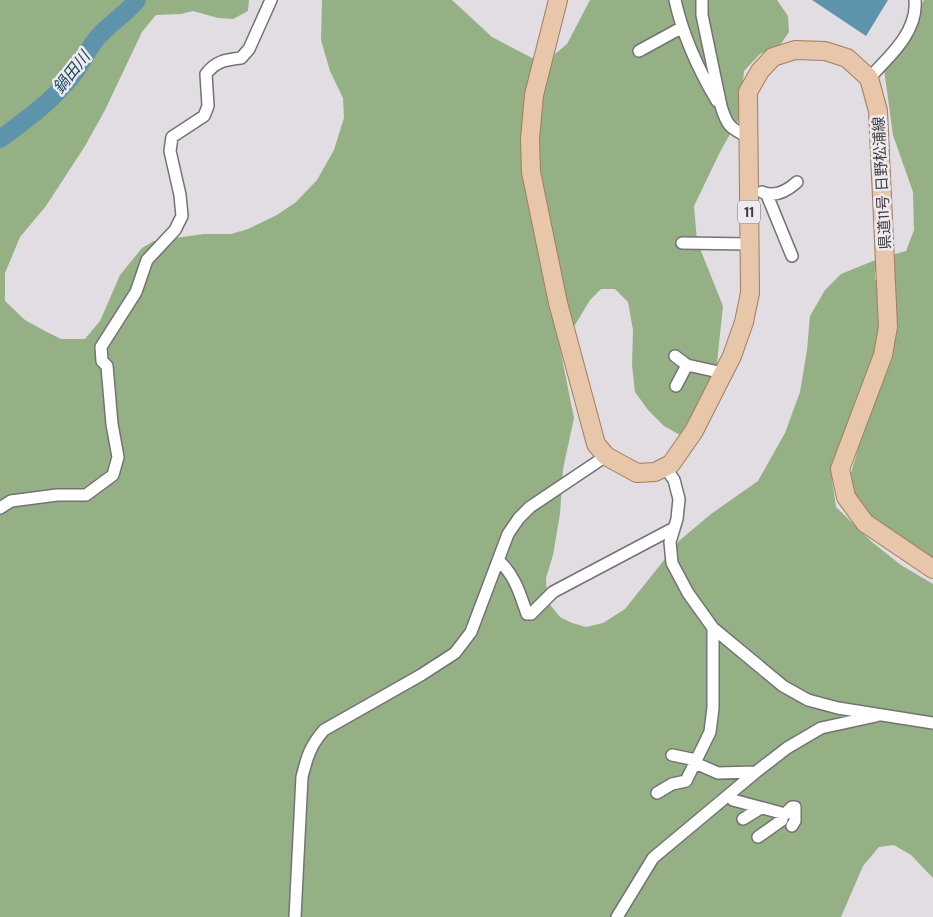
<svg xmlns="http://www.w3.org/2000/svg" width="933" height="917" viewBox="0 0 933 917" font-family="'DM Sans','Noto Sans JP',sans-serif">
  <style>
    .forest { fill: #95b085 }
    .water { fill: #5d93ab }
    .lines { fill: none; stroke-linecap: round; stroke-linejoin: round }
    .river { stroke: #5d93ab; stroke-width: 18 }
    .minor-casing { stroke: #757276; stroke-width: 14 }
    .primary-casing { stroke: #a17d5f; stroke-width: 20 }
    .minor { stroke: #fff; stroke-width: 11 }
    .primary { stroke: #e8c6aa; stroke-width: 18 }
    .labels { text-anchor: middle; stroke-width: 5; stroke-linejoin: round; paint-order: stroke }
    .shield { fill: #eeebf0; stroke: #717073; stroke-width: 1 }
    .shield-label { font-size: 14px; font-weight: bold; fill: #3c3b3d }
    .street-label { font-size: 15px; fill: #3c3b3d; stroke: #eeebf0 }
    .water-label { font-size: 16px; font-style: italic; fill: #1b495c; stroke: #eeebf0 }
  </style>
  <rect width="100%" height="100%" fill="#e1dde3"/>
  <path class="forest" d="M0,0H249L248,11L233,19L218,18L193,11L181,14L156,15L142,32L105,110L85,146L46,206L20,237L5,273V301L25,320L45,331L61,339H85L100,321L120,275L142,248L154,241L204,234H231L248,229L277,215L296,202L317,180L334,150L344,118L343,98L330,71L321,40L322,0H452L492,37L534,59L526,179L574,418L563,469L560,514L553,555L546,578L547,601L560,617L572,623L586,627L603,623L625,609L680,540L711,514L758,481L785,433L800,392L807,350L810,316L825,290L841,274L878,259L880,272H875V280H881V313L877,347L833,468L832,479L836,507L872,542L901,565L933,584V878L911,855L894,845L879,847L863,866L841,917H0Z
    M590,0H777L788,16L789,32L781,44L760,54L744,71L740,117L721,150L694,206L697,241L723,306L716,372L680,435L664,426L648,410L635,392L632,365L633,330L628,302L615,289H601L590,300L572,330L537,175L535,128L549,59L567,44Z
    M924,0H933V571L867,521L847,486L889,346L892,255L906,251L914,230L913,192L893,135L884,69Z"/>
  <path class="water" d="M812,0H888L866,36Z"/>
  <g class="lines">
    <path class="river" d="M0,139C26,120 52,101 72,76C82,64 88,48 98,37C110,23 126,14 137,0"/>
    <g class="minor-casing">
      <path id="minor" d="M675,0C683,36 698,69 717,101
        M702,0V15L721,106C727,126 730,128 748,137
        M639,51L681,28
        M869,78C889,57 918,32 915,0
        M762,192C775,198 787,191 797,182
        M767,195L792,256
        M682,243L749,244
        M675,356L687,365
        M676,386L687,365L723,373
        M665,467L674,480L679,499L677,519L670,542L672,563L688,593L713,628L783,686L808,700L838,708L933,723
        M0,508L11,501L57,495H86L113,475L118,457L112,424L107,366L102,361L101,347L136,292L147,260L175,230L182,216L180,195L170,151L172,137L204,116L208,106L206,74C216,61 225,60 241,58L249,49L271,0
        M498,560C515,575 520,594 527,614H531L553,592L674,528
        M672,755L696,760
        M695,763L718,773L756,772
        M657,793L672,784L686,781L710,732L713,708V628
        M730,794L733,800L785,814L792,807H795V821L792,826
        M743,819L761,808
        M758,837L782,820L781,813
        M295,917L302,777C307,757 310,746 324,730L421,675L455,653L471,632L508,534L519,518L530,507L606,456
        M617,917L653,858L756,772L787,748L821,728L876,716"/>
    </g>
    <g class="primary-casing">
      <path id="primary" d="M558,0L534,95L530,139L531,172L558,303L596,444L606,456L637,473L655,472L671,464L694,431L732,356L744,322L750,293L748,92L760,71L773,57L795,50L825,51L847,58L869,78L878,111L888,327L883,355L840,469L846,497L865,523L933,569"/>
    </g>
    <use href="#minor" class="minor"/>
    <use href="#primary" class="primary"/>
  </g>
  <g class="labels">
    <rect class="shield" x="738" y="200.5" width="22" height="23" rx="4"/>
    <g class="shield-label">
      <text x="749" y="217">11</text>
    </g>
    <g class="street-label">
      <text transform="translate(882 183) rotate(-93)" y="5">県道11号 日野松浦線</text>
    </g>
    <g class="water-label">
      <text transform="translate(71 72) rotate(-52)" y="6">鍋田川</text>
    </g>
  </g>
</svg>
